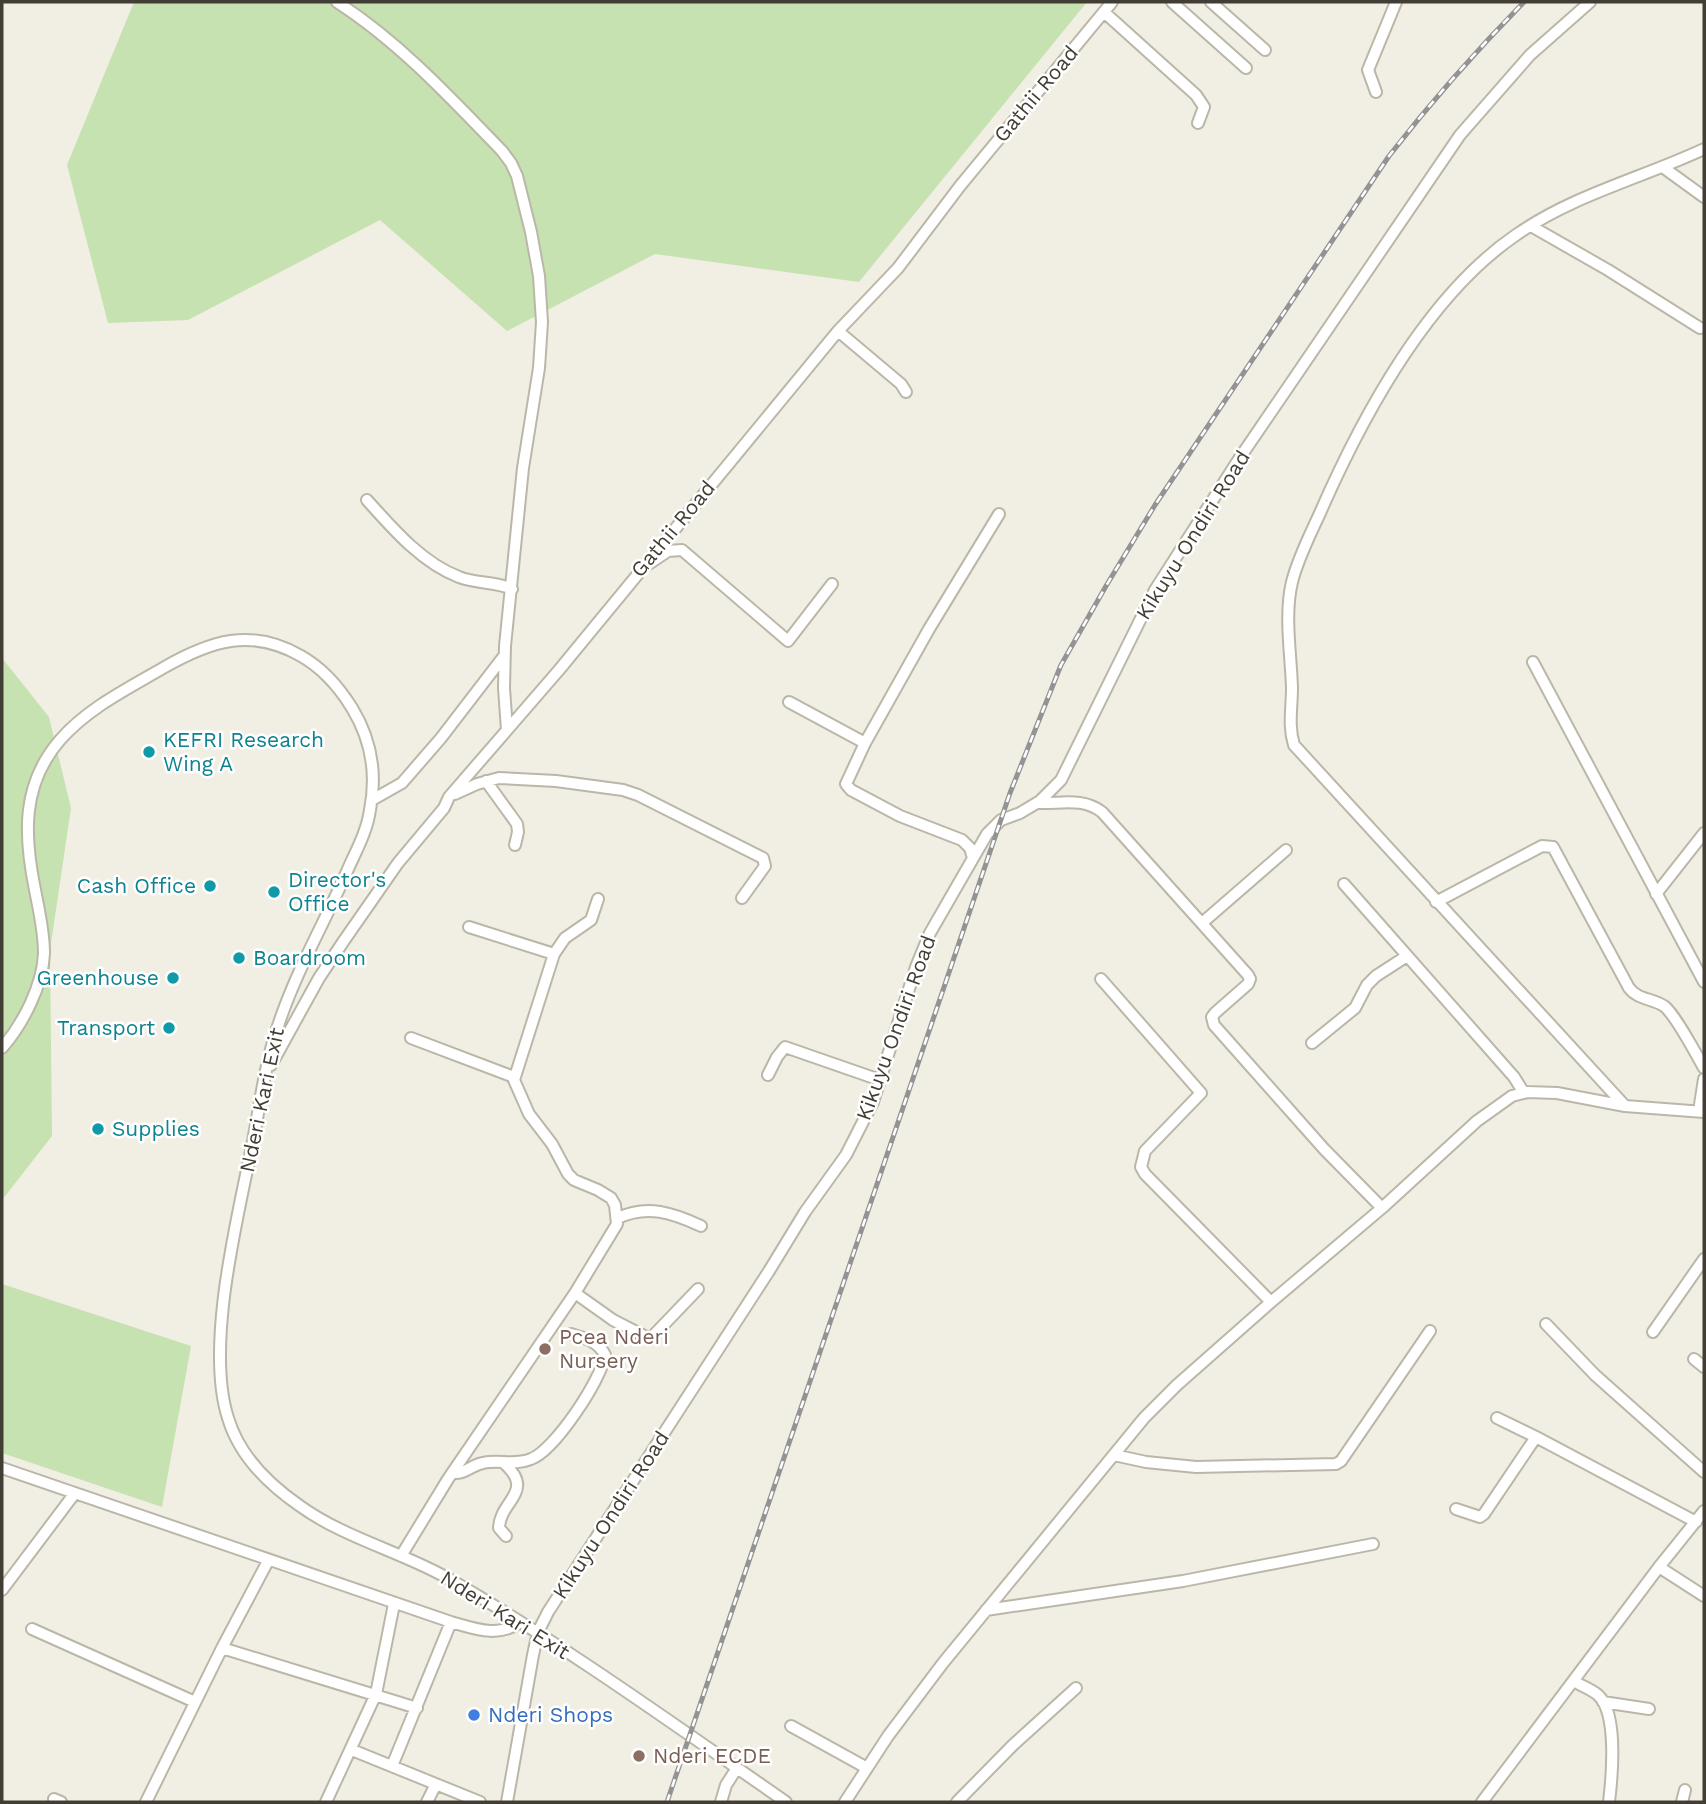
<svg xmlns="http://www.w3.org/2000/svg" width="1706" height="1804" viewBox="0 0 1706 1804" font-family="'Work Sans',sans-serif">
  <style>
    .green { fill: #c6e2b0 }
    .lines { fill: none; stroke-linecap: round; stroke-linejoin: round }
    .street-casing { stroke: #bbb7a8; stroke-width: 14 }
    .street { stroke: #fff; stroke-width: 10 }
    .rail-casing { stroke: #939393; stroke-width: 5 }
    .rail { stroke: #fff; stroke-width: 2.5; stroke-dasharray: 8; stroke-linecap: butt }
    .culture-dot { fill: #0f9aa8; stroke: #fff; stroke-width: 2.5 }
    .education-dot { fill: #8d6e63; stroke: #fff; stroke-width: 2.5 }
    .shop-dot { fill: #3f7fe0; stroke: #fff; stroke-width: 2.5 }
    .labels { text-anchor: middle; stroke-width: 5; stroke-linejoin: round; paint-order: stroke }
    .street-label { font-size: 21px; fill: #423e35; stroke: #fff }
    .culture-label { font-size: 21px; fill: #0d838f; stroke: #fff; text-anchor: start }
    .education-label { font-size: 21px; fill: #785e54; stroke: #fff; text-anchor: start }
    .shop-label { font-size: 21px; fill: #366cbe; stroke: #fff; text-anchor: start }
  </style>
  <rect width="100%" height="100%" fill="#f1eee4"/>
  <path class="green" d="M134,2H1087L859,282L655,254L507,331L380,220L188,320L108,323L67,165Z
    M2,658L49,717L71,808L50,950L52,1136L2,1200Z
    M2,1284L191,1346L162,1507L2,1453Z"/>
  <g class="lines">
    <g class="street-casing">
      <path id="street" d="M337,2C399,42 450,97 502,151L511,163L517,176L531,232L539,276L542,322L539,368L523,468L505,646L504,688L507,730
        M1172,2L1246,68
        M1211,2L1265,50
        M1104,12L1196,95L1204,107L1198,123
        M1376,92L1368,70L1396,2
        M1664,168L1704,197
        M1531,226L1608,270L1700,328
        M838,331L901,384L906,392
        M367,500C393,529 422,563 459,577C476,584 495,581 512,589
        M647,565L668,551L682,550L788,641L832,584
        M1533,662L1704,982
        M789,702L865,743
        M486,781L517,824L518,832L515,845
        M455,794L477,784L499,778L556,781L623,790L638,795L763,858L765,866L742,898
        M372,800L402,783L441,738L504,656
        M1038,803C1061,804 1082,797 1102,812L1248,975L1250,979L1248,984L1215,1013L1212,1017L1214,1025L1324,1149L1382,1208
        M973,858L970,848L962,840L900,816L851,790L846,784L865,743L929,629L999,514
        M1344,884L1514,1077L1524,1093
        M1656,894L1704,833
        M1436,902L1542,846L1553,847L1629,988C1638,1000 1652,998 1664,1006C1675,1014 1696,1054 1704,1068
        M1202,923L1286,850
        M469,927L554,954
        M1101,979L1201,1093L1145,1151L1141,1167L1145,1174L1271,1302
        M411,1038L514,1077
        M1312,1043L1355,1008L1367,985L1376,976L1407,956
        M2,1048C23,1024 43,985 44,953C44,932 39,910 35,890C24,836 21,785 60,740C88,708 127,689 163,668C210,641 251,627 301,656C324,669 339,687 352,708C371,739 377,774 370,810C367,831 357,849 348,869C326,920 297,969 279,1023C265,1062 260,1105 252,1146C237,1220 205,1347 228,1418C239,1455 268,1484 300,1506C346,1539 403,1552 451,1580C567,1647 676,1726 786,1802
        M271,1065L319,978L343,942L398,863L444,808L449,797L559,670L838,331L898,268L960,186L1112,2
        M768,1075L777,1057L785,1047L880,1080
        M1625,1106L1294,745C1288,726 1292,708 1292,688C1291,654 1284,615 1292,582C1298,558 1310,535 1320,513C1362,417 1428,295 1516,235C1573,195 1642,178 1704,149
        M1699,1111L1704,1079
        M618,1218C647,1204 673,1213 701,1226
        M575,1293L613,1320L650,1339L698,1289
        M1546,1324L1595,1375L1704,1472
        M1653,1332L1704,1259
        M1694,1359L1704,1367
        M1497,1418L1536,1437
        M1114,1455L1146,1462L1196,1467L1336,1464L1341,1461L1430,1331
        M504,1463C536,1492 500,1500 499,1528L506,1536
        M2,1468L451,1622C476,1629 498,1638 520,1622
        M453,1473C466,1474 471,1465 483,1463C499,1459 514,1466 531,1459C554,1451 602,1379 605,1355C598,1341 585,1338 571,1334
        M1456,1509L1480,1517L1484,1514L1536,1437L1696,1522
        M401,1556L448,1479L575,1293L617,1224L615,1205L611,1198L598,1190L574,1180L568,1174L552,1144L529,1114L514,1080L554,954L565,938L591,920L598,899
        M1659,1567L1704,1596
        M2,1590L75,1493
        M986,1610L1183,1581L1373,1544
        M32,1629L195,1702
        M222,1648L417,1708
        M1574,1681C1581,1686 1591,1689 1598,1695C1618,1713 1612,1777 1609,1802
        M1603,1702L1649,1709
        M791,1726L867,1768
        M352,1750L480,1802
        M392,1766L451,1622
        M54,1799L61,1802
        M146,1802L222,1648L268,1561
        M326,1802L376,1694L394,1604
        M427,1802L436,1784
        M507,1802L533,1655L538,1632L548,1612L769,1271L805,1212L846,1155L873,1102L916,967L930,933L987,834L1001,820L1020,813L1040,801L1061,780L1155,590L1239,459L1460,135L1530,55L1590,2
        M721,1802L726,1785L737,1768
        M845,1802L888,1736L943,1663L1144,1418L1177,1385L1271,1302L1382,1208L1477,1121L1512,1096L1527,1092L1557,1093L1625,1106L1704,1112
        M957,1802L1013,1745L1076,1688
        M1482,1802L1659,1567L1704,1511
        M1682,1802L1685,1790"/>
    </g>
    <use href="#street" class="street"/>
    <g class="rail-casing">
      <path id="rail" d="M667,1802L1010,793L1061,665L1106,586L1155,505L1389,156C1431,102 1476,51 1524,2"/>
    </g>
    <use href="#rail" class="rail"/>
  </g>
  <g class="culture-dot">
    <circle cx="149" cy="752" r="7"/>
    <circle cx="210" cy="886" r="7"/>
    <circle cx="274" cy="892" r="7"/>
    <circle cx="239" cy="958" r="7"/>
    <circle cx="173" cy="978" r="7"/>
    <circle cx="169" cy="1028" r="7"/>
    <circle cx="98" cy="1129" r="7"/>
  </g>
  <g class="education-dot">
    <circle cx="545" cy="1349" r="7"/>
    <circle cx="639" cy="1756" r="7"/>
  </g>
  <circle class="shop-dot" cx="474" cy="1715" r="7"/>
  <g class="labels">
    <g class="street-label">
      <text transform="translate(1036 94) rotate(-50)" y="7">Gathii Road</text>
      <text transform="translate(673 529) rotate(-50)" y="7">Gathii Road</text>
      <text transform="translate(1193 535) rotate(-58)" y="7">Kikuyu Ondiri Road</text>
      <text transform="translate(896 1028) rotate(-70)" y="7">Kikuyu Ondiri Road</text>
      <text transform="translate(262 1100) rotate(-78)" y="7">Nderi Kari Exit</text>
      <text transform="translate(611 1515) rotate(-57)" y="7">Kikuyu Ondiri Road</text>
      <text transform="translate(505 1615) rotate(32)" y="7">Nderi Kari Exit</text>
    </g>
    <g class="culture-label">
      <text x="163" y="747">KEFRI Research<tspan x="163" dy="24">Wing A</tspan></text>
      <text x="288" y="887">Director's<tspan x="288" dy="24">Office</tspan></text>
      <text x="196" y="893" text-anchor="end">Cash Office</text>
      <text x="253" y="965">Boardroom</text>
      <text x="159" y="985" text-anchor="end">Greenhouse</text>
      <text x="155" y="1035" text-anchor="end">Transport</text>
      <text x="112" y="1136">Supplies</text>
    </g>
    <g class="education-label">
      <text x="559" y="1344">Pcea Nderi<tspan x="559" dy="24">Nursery</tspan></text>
      <text x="653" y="1763">Nderi ECDE</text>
    </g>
    <g class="shop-label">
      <text x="488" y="1722">Nderi Shops</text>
    </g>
  </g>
  <rect width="1706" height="1804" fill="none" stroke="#423e35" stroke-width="7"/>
</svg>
